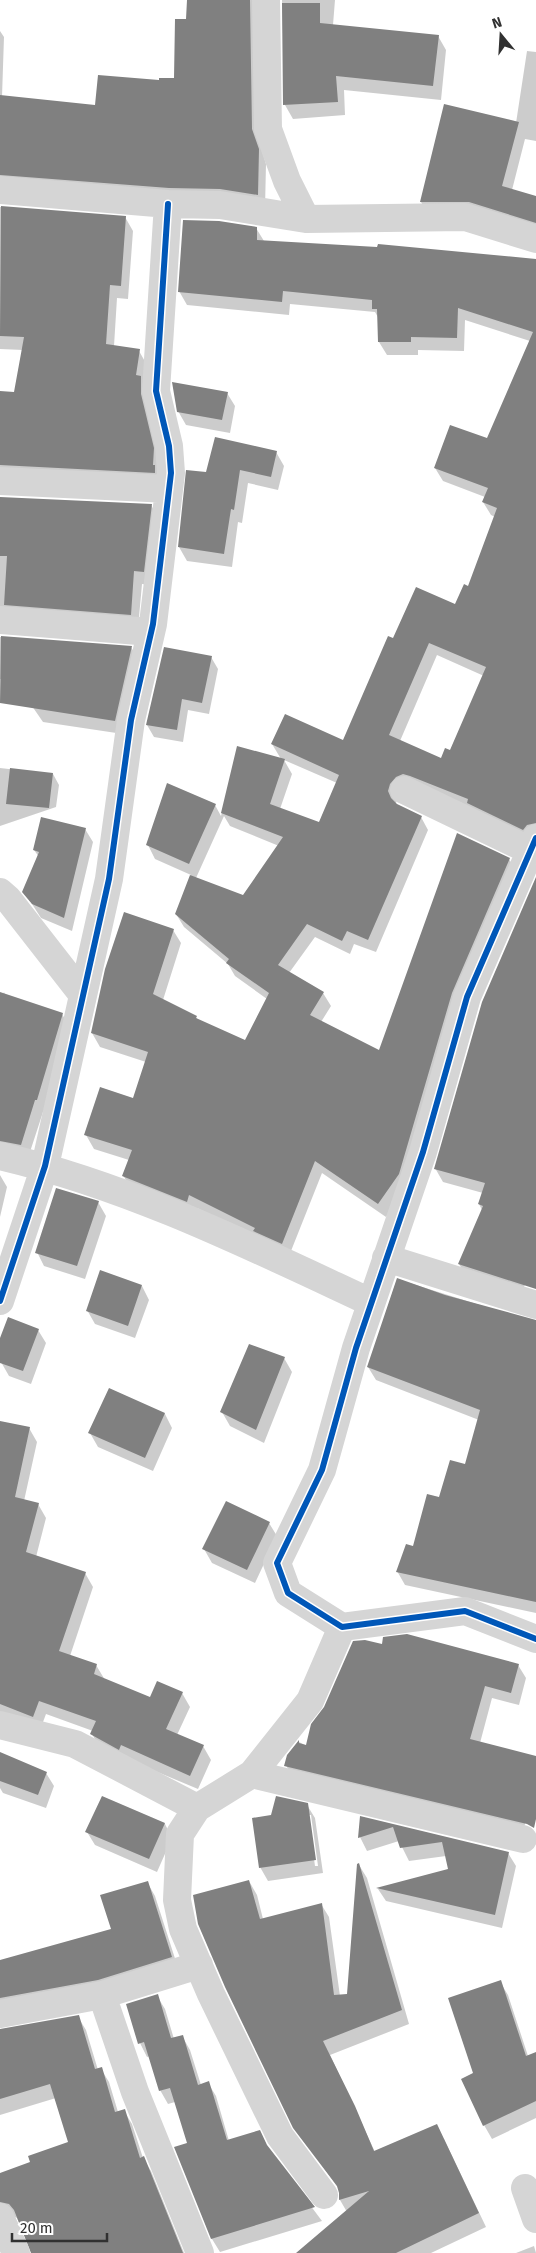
<svg xmlns="http://www.w3.org/2000/svg" width="536" height="2253" viewBox="0 0 536 2253" font-family="'Fira Sans',sans-serif">
  <style>
    .shadow { fill: #0003; fill-rule: evenodd }
    .building { fill: #808080; fill-rule: evenodd }
    .lines { fill: none; stroke-linecap: round; stroke-linejoin: round }
    .minor { stroke: #d5d5d5; stroke-width: 28 }
    .cycleway-casing { stroke: #fff; stroke-width: 9 }
    .cycleway { stroke: #0057b8; stroke-width: 6 }
  </style>
  <rect width="100%" height="100%" fill="#fff"/>
  <path class="shadow" d="M188,0H267L260,144L266,164L265,209L0,191V31L4,37L2,97L96,106L160,82L175,79L188,20Z
    M282,0H335L333,25L438,36L446,50L441,100L344,90L345,115L293,119L285,105Z
    M527,51L536,52V141L525,139L512,190L536,198V233L429,215L421,202L516,123Z
    M0,207L125,217L133,231L128,299L117,298L114,346L139,351L147,365L161,463L160,477L0,482V392L15,393L23,350L0,349Z
    M256,228L264,241L536,260V838L397,797L396,804L421,817L428,830L376,952L354,944L350,954L315,937L289,973L323,993L331,1006L321,1022L380,1052L509,859L517,873L406,1188L386,1217L322,1173L289,1256L197,1208L194,1214L131,1189L123,1175L129,1160L94,1149L86,1135L134,1099L146,1062L100,1047L92,1033L173,930L181,943L163,1000L196,1017L198,1021L246,1041L267,999L235,976L228,964L184,927L176,914L191,875L155,859L148,845L215,805L221,816L238,748L281,759L272,744L343,741L394,640L456,606L468,588L495,517L491,515L483,502L485,497L443,481L435,468L488,440L530,341L465,320L464,351L418,350V355H387L379,342V319L375,312L290,304L289,315L187,305L179,291ZM437,655L484,676L450,751L442,760L400,741ZM284,760L337,783L319,823L280,809L292,774ZM224,816L230,826L279,846L244,897L196,878Z
    M227,393L235,406L230,433L186,425L178,411Z
    M276,452L284,466L278,490L248,483L242,523L238,522L232,567L187,561L179,547L207,474Z
    M0,498L151,505L159,519L151,585L142,584L138,628L0,621Z
    M0,637L131,647L139,661L123,734L43,722L14,680L0,679Z
    M165,648L211,657L218,669L209,714L188,710L183,742L154,737L147,725Z
    M0,768L53,774L59,785L56,807L0,826Z
    M85,829L93,842L72,931L41,918L25,893L39,857L34,850Z
    M536,880V1259L521,1294L467,1277L459,1264L482,1210L479,1204L483,1193L443,1182L435,1168Z
    M4,992L5,995L62,1014L70,1028L45,1113L43,1112L28,1158L0,1156V1003Z
    M0,1175L7,1187L0,1217Z
    M98,1202L106,1216L85,1279L44,1266L37,1252Z
    M397,1279L531,1321L536,1320V1613L405,1585L397,1571L414,1548L440,1498L466,1466L479,1420L376,1380L368,1367Z
    M142,1286L149,1300L135,1338L95,1324L87,1310Z
    M38,1330L46,1343L31,1384L9,1376L1,1362Z
    M284,1358L292,1372L264,1443L230,1426L222,1412Z
    M110,1389L165,1414L172,1428L153,1471L98,1447L90,1433Z
    M0,1422L29,1428L37,1442L24,1501L38,1504L46,1518L36,1557L85,1573L93,1587L70,1656L96,1665L105,1680L151,1698L182,1693L190,1707L177,1735L203,1746L211,1760L198,1789L100,1748L92,1734L93,1731L46,1714L40,1730L0,1714Z
    M269,1523L277,1536L255,1583L212,1563L204,1549Z
    M383,1646L518,1665L526,1678L519,1705L492,1698L480,1743L536,1767L523,1834L293,1779L286,1765L299,1742L307,1746Z
    M0,1766L46,1773L54,1786L46,1808L3,1793L0,1788Z
    M102,1797L165,1824L172,1838L157,1872L95,1845L87,1832Z
    M307,1805L315,1818L323,1873L268,1881L260,1867L272,1816ZM308,1815H311L318,1866H315Z
    M361,1818L508,1853L516,1866L502,1928L386,1901L378,1889L449,1870L446,1856L409,1861L399,1841L367,1851L360,1837Z
    M359,1865L367,1878L409,2024L330,2055L375,2152L444,2139L486,2227L431,2253H319L347,2212L340,2200L341,2192L295,2127L249,1881L257,1895L263,1919L321,1904L329,1917L340,1996H348Z
    M147,1882L155,1896L179,1971L0,2015V1961L112,1930Z
    M500,1982L508,1995L528,2056L536,2053V2118L492,2139L484,2125L474,2074Z
    M157,1996L165,2009L174,2039L182,2036L190,2050L201,2085L208,2083L216,2096L229,2141L269,2150L322,2221L220,2252L212,2239L176,2148L188,2144L175,2102L168,2104L160,2090L150,2056L147,2057L140,2043Z
    M78,2017L86,2030L98,2070L101,2069L109,2082L118,2112L124,2111L132,2124L143,2158L151,2171L184,2253H32L17,2218L10,2215L0,2217V2175L32,2163L70,2143L56,2098L0,2115V2030Z
    M534,2246L536,2253H516Z"/>
  <path class="building" d="M187,0H250L252,129L259,149L258,195L220,189L169,188L0,175V95L95,105L98,75L159,80V78H174L175,19H186Z
    M282,3H320V23L439,35L433,86L336,76L338,102L283,105Z
    M444,104L519,122L502,186L536,196V223L469,202H420Z
    M1,206L126,216L121,286L110,285L106,344L140,349L136,375L141,376V394L154,448L153,465H155V473L0,465V391L14,392L24,337L0,336Z
    M183,220L219,221L257,227V240L377,247L378,244L536,259V823L527,825L523,830L467,803L468,799L410,776L403,774L396,777L390,784L388,791L391,798L397,804L422,816L368,940L347,931L342,941L307,924L278,965L324,992L310,1015L379,1050L457,833L510,858L452,993L399,1174L378,1204L315,1161L282,1244L253,1231L255,1228L189,1195L187,1202L122,1176L132,1150L84,1135L100,1087L133,1098L148,1052L91,1033L105,969L124,912L174,929L153,994L197,1016L196,1018L245,1040L269,993L226,963L229,959L175,914L190,875L243,895L283,837L221,813L237,746L285,759L270,804L319,822L339,775L271,744L285,714L343,740L388,636L393,638L416,587L455,604L464,584L468,586L497,508L482,502L488,488L434,468L450,425L487,438L533,332L458,308L457,338L411,337V342H378L377,309H372V300L283,291L282,302L178,292ZM429,643L486,667L450,750L445,748L441,758L389,735Z
    M172,382L228,392L222,420L177,412Z
    M215,437L277,451L271,477L240,470L234,510L231,509L224,554L178,547L186,470L206,472Z
    M0,497L152,504L144,572L134,571L131,615L4,605L7,556H0Z
    M1,636L132,646L115,721L0,703Z
    M164,647L212,656L202,703L182,699L177,730L146,725Z
    M10,768L53,773L49,808L6,804Z
    M167,783L216,804L189,864L146,845Z
    M41,817L86,828L64,918L32,904L22,892L39,852L33,850Z
    M536,877V1289L458,1264L483,1206L478,1204L485,1183L434,1169L482,1002Z
    M0,992L63,1013L37,1100H35L21,1145L0,1141Z
    M56,1188L99,1201L77,1266L35,1253Z
    M100,1270L142,1285L128,1326L86,1311Z
    M397,1278L445,1295L536,1320V1602L396,1572L406,1544L413,1546L427,1494L439,1497L450,1460L465,1464L480,1410L367,1367Z
    M8,1317L39,1329L23,1371L0,1363V1338Z
    M249,1344L285,1357L256,1430L220,1412Z
    M109,1388L165,1413L145,1458L88,1433Z
    M0,1421L30,1427L15,1497L39,1503L26,1552L86,1572L59,1651L97,1664L94,1674L150,1697L157,1681L183,1692L166,1729L204,1745L190,1776L121,1745L119,1750L90,1734L96,1721L39,1701L33,1717L0,1704Z
    M226,1501L270,1522L247,1570L202,1549Z
    M407,1634L519,1664L511,1693L485,1686L470,1739L536,1756V1819L534,1828L527,1824L284,1766L287,1755L299,1740V1743L306,1745L311,1724L324,1707L353,1641L365,1640L382,1644L383,1637Z
    M0,1752L47,1772L38,1795L0,1781Z
    M102,1796L165,1823L149,1859L85,1832Z
    M276,1796L308,1803L316,1860L259,1868L252,1818L271,1815Z
    M360,1816L509,1852L495,1915L376,1888L448,1869L442,1842L400,1848L393,1827L358,1838Z
    M359,1863L402,2010L323,2041L355,2106L374,2151L437,2124L479,2213L396,2253H296L369,2191L339,2200V2193L337,2186L293,2128L225,1987L198,1924L193,1895L249,1880L260,1919L322,1903L334,1995L347,1994L357,1864Z
    M148,1881L172,1957L98,1980L0,1998V1960L111,1929L100,1895Z
    M501,1980L526,2056L536,2052V2101L483,2126L461,2079L473,2073L448,1998Z
    M158,1994L171,2038L183,2035L198,2085L209,2081L227,2140L260,2130L267,2145L315,2207L211,2239L174,2147L187,2143L170,2088L159,2091L144,2042L138,2044L126,2004Z
    M79,2015L95,2069L102,2067L115,2112L125,2109L140,2158L144,2156L183,2253H31L14,2210L9,2204L0,2202V2173L30,2162L28,2156L68,2142L50,2084L0,2099V2029Z"/>
  <g class="lines">
    <path class="minor" d="M266,0L268,129L287,181L306,219
      M0,190L168,204L220,205L306,219L465,217L536,239
      M0,481L169,489
      M0,620L151,632
      M404,790L531,851
      M536,838L467,997L423,1152L356,1348L322,1470L277,1563L288,1593L342,1627L465,1611L536,1639
      M0,892L8,899L82,994
      M0,1156C129,1186 250,1246 370,1302
      M386,1258L536,1305
      M0,1301L45,1166L109,879L131,720L153,624L171,473L169,446L156,391L168,204
      M0,1725L75,1744L197,1808
      M252,1774L523,1839
      M102,1995L135,2092L200,2253
      M0,2014L102,1995L199,1965
      M525,2188L536,2219
      M324,2195L280,2136L211,1994L183,1929L177,1900L180,1834L197,1808L252,1774L310,1701L342,1627
      M0,2217L16,2253"/>
    <g class="cycleway-casing">
      <path id="cycleway" d="M536,838L467,997L423,1152L356,1348L322,1470L277,1563L288,1593L342,1627L465,1611L536,1639
        M0,1301L45,1166L109,879L131,720L153,624L171,473L169,446L156,391L168,204"/>
    </g>
    <use href="#cycleway" class="cycleway"/>
  </g>
  <g transform="translate(501 35) rotate(342)" stroke="#ffffff" stroke-width="4" paint-order="stroke">
  <path d="M0-4L9 19L0 12L-9 19Z" fill="#313131"/>
  <text y="-8" font-size="14" font-weight="bold" text-anchor="middle" fill="#313131">N</text>
  </g>
  <path d="M12 2233v8h95v-8" fill="none" stroke="#313131" stroke-width="2.5"/>
  <text x="20" y="2233" font-size="15" fill="#313131" stroke="#ffffff" stroke-width="4" paint-order="stroke">20 m</text>
</svg>
